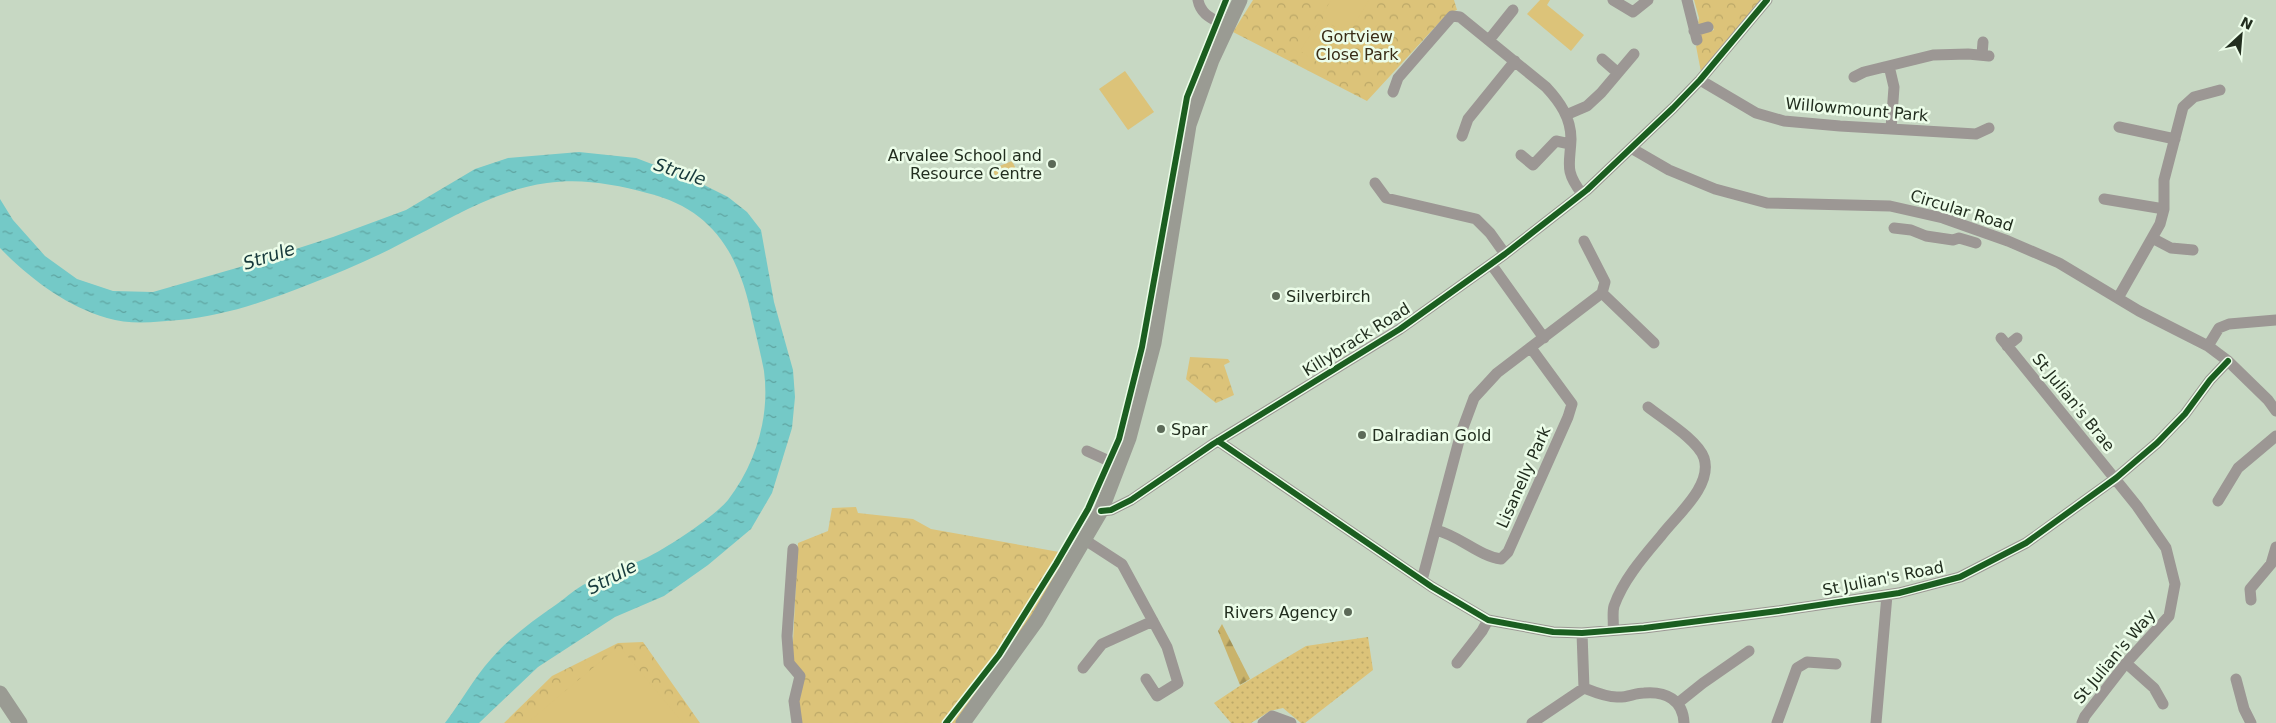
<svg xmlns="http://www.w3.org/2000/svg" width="2276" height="723" viewBox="0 0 2276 723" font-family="'DejaVu Sans',sans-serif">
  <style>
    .grass { fill: url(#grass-dots) }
    .forest { fill: url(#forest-firs) }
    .park { fill: url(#park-crowns) }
    .garden { fill: #dcc379 }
    .water { fill: url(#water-ripples) }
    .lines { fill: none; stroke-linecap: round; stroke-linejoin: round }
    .minor { stroke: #9c9794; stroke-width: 11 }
    .major { stroke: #9a9b93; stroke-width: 15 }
    .cycleway-casing { stroke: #ecfde9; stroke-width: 9 }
    .cycleway { stroke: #1b5e20; stroke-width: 6 }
    .poi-dot { fill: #5c6a58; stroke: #ecfde9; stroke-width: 2 }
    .labels { text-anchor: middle; stroke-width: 5; stroke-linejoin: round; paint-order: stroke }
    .park-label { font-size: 16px; fill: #392c16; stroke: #ecfde9 }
    .street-label { font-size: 16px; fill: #222e1f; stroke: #ecfde9 }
    .poi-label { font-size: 16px; fill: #222e1f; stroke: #ecfde9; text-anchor: start }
    .water-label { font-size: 18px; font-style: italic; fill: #16393b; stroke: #ecfde9 }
  </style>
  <defs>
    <pattern id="grass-dots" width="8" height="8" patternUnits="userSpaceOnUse" patternTransform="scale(1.25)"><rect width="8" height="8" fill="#dcc379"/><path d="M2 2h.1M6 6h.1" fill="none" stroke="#bca868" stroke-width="1.8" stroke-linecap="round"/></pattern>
    <pattern id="forest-firs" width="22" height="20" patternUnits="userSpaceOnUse" patternTransform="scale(1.25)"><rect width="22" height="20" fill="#c9b36b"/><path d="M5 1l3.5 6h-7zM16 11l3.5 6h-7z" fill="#a39257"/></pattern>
    <pattern id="park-crowns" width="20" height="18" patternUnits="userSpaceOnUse" patternTransform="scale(1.25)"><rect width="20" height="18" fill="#dcc379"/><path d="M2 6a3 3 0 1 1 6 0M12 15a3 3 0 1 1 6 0" fill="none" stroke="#bca868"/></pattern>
    <pattern id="water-ripples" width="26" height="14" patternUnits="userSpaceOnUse" patternTransform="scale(1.25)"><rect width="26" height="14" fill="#74c9c7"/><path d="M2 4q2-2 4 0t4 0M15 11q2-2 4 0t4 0" fill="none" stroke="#5fa4a1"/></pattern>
  </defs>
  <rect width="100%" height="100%" fill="#c7d8c3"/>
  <path class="grass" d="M1368,637L1373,670L1305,723H1301L1283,708L1270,711L1251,723H1231L1214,703L1241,685L1306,646Z"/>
  <path class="forest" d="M1222,624L1250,679L1240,685L1218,631Z"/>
  <path class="park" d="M1253,0H1454L1457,10L1448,13L1367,101L1233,32Z
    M1694,0H1762L1701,72L1696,46L1701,43L1700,34L1714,30L1711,23L1701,25L1698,23L1699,18Z
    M1190,357L1228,359L1230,362L1224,365L1234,395L1216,403L1187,380L1186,379Z
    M856,507L858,513L913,519L931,529L1076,555L963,723H802L792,662L798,543L828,531L832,508Z
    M643,642L700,723H504L552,676L618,643Z"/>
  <path class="garden" d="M1331,0H1369L1349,33L1322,15Z
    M1540,0H1550L1547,5L1584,35L1571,51L1527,14Z
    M1321,18L1344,33L1323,66L1300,51Z
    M1125,71L1154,112L1128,130L1099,89Z
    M1012,161L1017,171L997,179L992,169Z
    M619,646L683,723H527Z"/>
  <path class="water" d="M579,152L636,158L694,180L728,197L747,212L761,230L774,302L793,370L795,397L792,428L772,493L751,529L708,565L664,596L615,617L538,667L479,723H445C461,702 474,678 491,659C510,637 534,620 557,604C567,597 576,588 587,583C605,573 627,567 646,558C667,548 714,517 728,500C756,463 770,417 764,371C761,355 757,339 753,322C740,257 716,210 647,193C614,184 581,178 547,183C495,190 448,220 402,243C372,259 341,272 310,284C266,301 225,316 179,320C156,322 129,325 107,318C66,306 29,278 0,248V199L13,220L45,256L77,279L113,291L153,292L240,267L333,237L406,210L475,169L508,158Z"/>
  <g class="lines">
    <path class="minor" d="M1198,0C1201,16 1214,19 1227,27
      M1613,0L1633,12L1648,0
      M1687,0L1697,40
      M1694,31L1708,27
      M1489,40L1513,10
      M1982,55L1983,42
      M1602,59L1618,73
      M1889,66L1894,87L1891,129
      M1854,77L1864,72L1933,55L1968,54L1989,56
      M1700,80L1756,113L1784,121L1840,126L1976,134L1989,128
      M1393,92L1398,78L1452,16L1460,17L1546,87C1560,102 1571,118 1571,139C1570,165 1564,170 1582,194
      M1566,115L1587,106L1601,93L1634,54
      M2119,127L2175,139
      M1462,136L1468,119L1515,61
      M1631,148L1669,170L1715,189L1767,203L1890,206L1943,218L2008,241L2059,263L2139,311L2208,346L2228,361L2268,400L2276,411
      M1521,155L1533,165L1556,141L1570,144
      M1375,183L1386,198L1476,219L1490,233L1505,254
      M2104,199L2164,209
      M1894,228L1911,230L1926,236L1953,240L1959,238L1976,243
      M2152,238L2171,248L2193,250
      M1584,241L1605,282L1602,293
      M1491,264L1544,338
      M1602,293L1654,343
      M2118,298L2160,224L2164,209V180L2183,107L2194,97L2220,90
      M2001,338L2137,506L2166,548L2175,584L2169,616L2126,663L2085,716L2082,723
      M2007,346L2017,338
      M2208,346L2219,328L2229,324L2276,320
      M1218,441L1432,587L1488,620L1553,632L1582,633L1644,628L1778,611L1899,593L1960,577L2026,543L2116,478L2157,443L2185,414L2210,380L2228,361
      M1087,451L1118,465
      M2218,501L2238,468L2276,436
      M1101,511L1111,510L1131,500L1213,444L1400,329L1505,254L1587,190L1673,108L1700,80L1767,0
      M1436,530C1460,536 1479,556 1501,559L1508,552L1568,417L1572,404L1531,348
      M1085,540L1122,564L1167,647L1178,683L1157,696L1146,679
      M793,549L787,636L789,663L800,676L794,701L797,723
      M1422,580L1461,433L1474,398L1497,373L1602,293
      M2251,600L2250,589L2271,564L2276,547
      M1613,629C1614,622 1612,613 1614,606C1623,580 1644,556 1661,536C1676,516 1713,486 1704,458C1698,440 1663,419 1648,407
      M1457,663L1482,631L1488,620
      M2126,663L2154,688L2163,704
      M1083,668L1102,644L1153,621
      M2236,679L2244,709L2251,723
      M1584,688C1594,692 1605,697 1617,697C1626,698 1635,693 1644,693C1666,691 1683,700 1684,723
      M1678,703L1703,683L1749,651
      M1263,723L1272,716L1291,723
      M1532,723L1584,688L1582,633
      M1777,723L1797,668L1807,662L1836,664
      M1876,723L1887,595"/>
    <path class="major" d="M0,693L20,723
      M963,723L1037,620L1101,511L1129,438L1154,343L1189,125L1212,60L1240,0"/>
    <g class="cycleway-casing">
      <path id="cycleway" d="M1218,441L1432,587L1488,620L1553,632L1582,633L1644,628L1778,611L1899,593L1960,577L2026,543L2116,478L2157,443L2185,414L2210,380L2228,361
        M1101,511L1111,510L1131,500L1213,444L1400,329L1505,254L1587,190L1673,108L1700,80L1767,0
        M946,723L999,655L1056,564L1088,509L1119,439L1142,347L1187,97L1226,0"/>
    </g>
    <use href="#cycleway" class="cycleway"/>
  </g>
  <g class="poi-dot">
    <circle cx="1052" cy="164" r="5"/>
    <circle cx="1276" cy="296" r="5"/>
    <circle cx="1161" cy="429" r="5"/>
    <circle cx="1362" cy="435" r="5"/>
    <circle cx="1348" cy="612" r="5"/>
  </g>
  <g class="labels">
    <g class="park-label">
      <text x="1357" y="42">Gortview<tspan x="1357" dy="18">Close Park</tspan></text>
    </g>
    <g class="street-label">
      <text transform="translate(1857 109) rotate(5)" y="6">Willowmount Park</text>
      <text transform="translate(1962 210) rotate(17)" y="6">Circular Road</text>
      <text transform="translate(1356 339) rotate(-32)" y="6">Killybrack Road</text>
      <text transform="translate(2074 402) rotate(51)" y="6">St Julian's Brae</text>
      <text transform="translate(1523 477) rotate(-66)" y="6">Lisanelly Park</text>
      <text transform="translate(1883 578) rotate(-11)" y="6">St Julian's Road</text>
      <text transform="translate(2114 656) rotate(-50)" y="6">St Julian's Way</text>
    </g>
    <g class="poi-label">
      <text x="1042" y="161" text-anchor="end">Arvalee School and<tspan x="1042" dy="18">Resource Centre</tspan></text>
      <text x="1286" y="302">Silverbirch</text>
      <text x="1171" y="435">Spar</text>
      <text x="1372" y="441">Dalradian Gold</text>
      <text x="1338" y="618" text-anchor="end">Rivers Agency</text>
    </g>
    <g class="water-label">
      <text transform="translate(680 172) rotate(18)" y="6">Strule</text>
      <text transform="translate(269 256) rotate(-18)" y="6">Strule</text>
      <text transform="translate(612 577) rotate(-28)" y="6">Strule</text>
    </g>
  </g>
  <g transform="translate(2241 35) rotate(26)" stroke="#ecfde9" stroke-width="4" paint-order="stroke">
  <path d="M0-4L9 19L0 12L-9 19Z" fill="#222e1f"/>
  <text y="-8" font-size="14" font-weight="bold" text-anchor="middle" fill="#222e1f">N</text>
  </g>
</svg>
